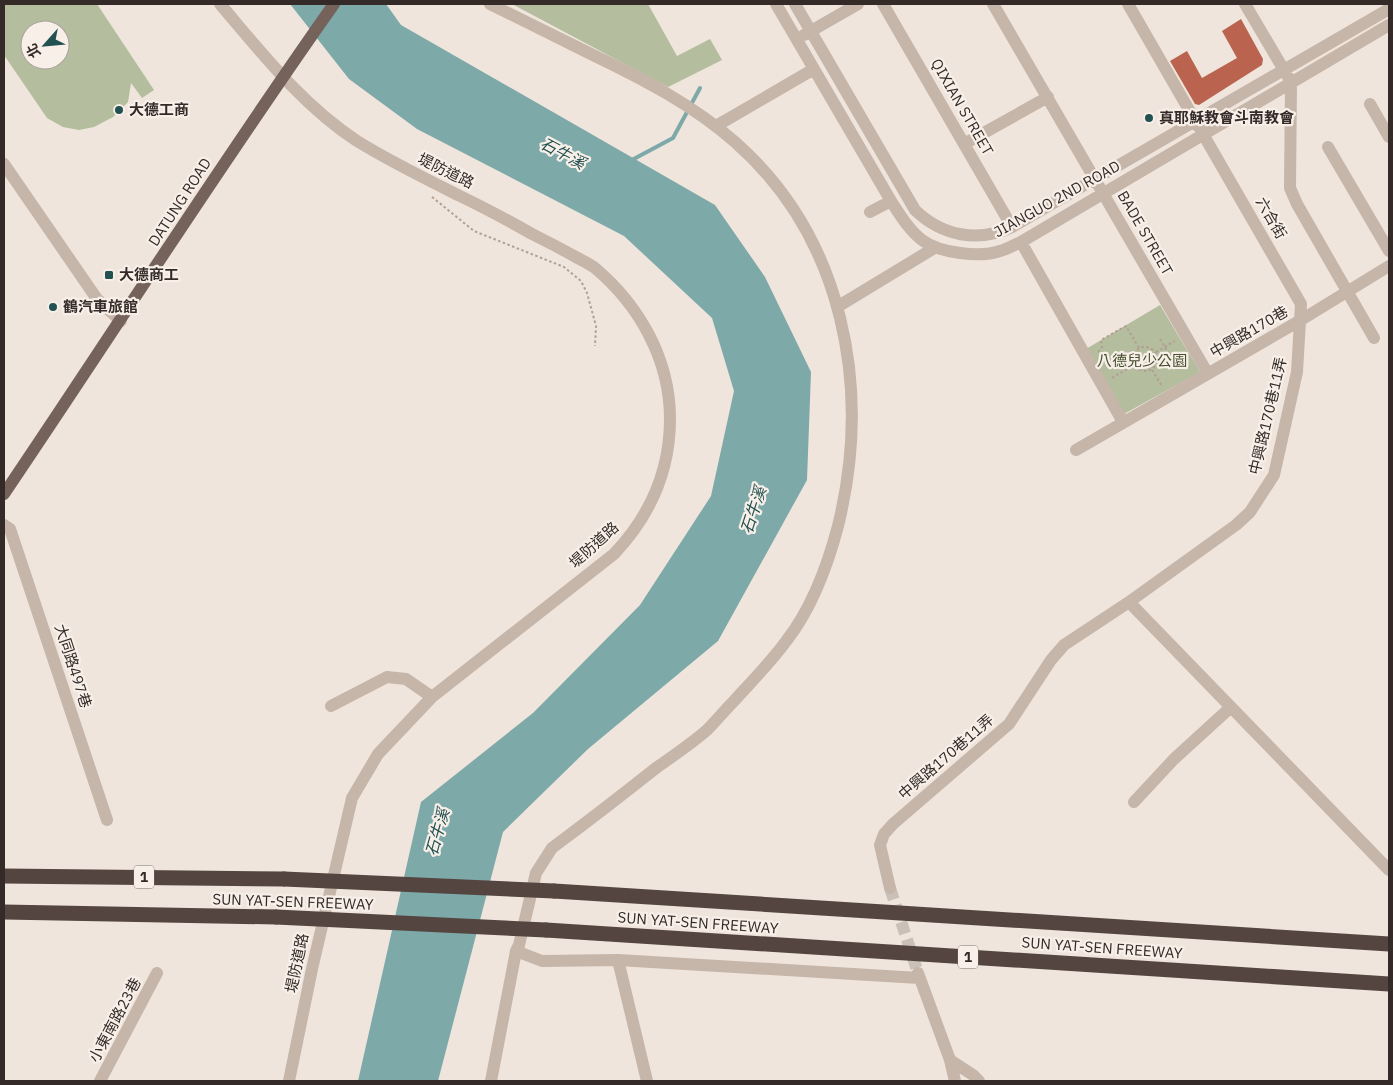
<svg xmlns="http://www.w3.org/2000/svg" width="1393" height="1085" viewBox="0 0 1393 1085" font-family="'IBM Plex Sans','Noto Sans TC',sans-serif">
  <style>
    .green { fill: #b4bd9d; fill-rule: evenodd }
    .water { fill: #7ea9a9 }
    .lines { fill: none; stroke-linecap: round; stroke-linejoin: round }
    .stream { stroke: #7ea9a9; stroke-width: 4 }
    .building { fill: #ba634f }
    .minor-tunnel { stroke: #cac0b8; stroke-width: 12; stroke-dasharray: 12 6; stroke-linecap: butt }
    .path { stroke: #b29f93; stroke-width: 2; stroke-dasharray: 2.5 2.5; stroke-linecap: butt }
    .minor { stroke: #c6b5a9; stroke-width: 12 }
    .major { stroke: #74625b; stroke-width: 12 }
    .highway { stroke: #544540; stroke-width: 15 }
    .highway-bridge { stroke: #544540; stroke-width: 15 }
    .poi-dot { fill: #225151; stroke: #f7efe8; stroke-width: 2 }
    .labels { text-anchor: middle; stroke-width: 4.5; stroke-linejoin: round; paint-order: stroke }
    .shield { fill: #f7efe8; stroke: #6e6662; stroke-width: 1 }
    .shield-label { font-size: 14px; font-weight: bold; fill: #342b28 }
    .street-label { font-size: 15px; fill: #342b28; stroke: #f7efe8 }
    .poi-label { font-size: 15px; font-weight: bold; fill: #342b28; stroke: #f7efe8; text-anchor: start }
    .park-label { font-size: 15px; fill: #45502e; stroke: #f7efe8 }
    .water-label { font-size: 16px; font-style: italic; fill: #225151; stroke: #f7efe8 }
  </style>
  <rect width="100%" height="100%" fill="#efe5dc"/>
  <path class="green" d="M4,4H97L154,90L142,98L131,83L128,102L113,117L94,127L79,130L63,127L47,118L4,55ZM30,30H60V60H30Z
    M512,4H648L677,56L710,39L722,60L668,87Z
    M1160,305L1200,372L1124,414L1086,349Z"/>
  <path class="water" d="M290,4H386L401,25L715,205L765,277L811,372L807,480L718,641L588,749L503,832L438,1081H358L421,802L533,713L640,605L711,496L734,391L712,318L624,236L417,129L349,79Z"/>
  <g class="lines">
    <path class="stream" d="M630,161L673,138L700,88"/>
  </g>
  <path class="building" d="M1241,19L1263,59L1262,65L1199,105L1195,104L1170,61L1187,51L1202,78L1237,58L1222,31Z"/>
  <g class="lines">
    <path class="minor-tunnel" d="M890,888L918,973"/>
    <path class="path" d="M432,197L474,231L564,267L581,281L587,293L596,326L595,346
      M1160,339L1171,357L1190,368
      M1133 359a12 12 0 1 1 24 0a12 12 0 1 1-24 0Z
      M1098,352L1102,347L1101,340L1126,326L1139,348
      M1156,352L1175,341
      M1152,370L1162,386
      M1112,378L1134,365"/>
    <path class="minor" d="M220,4C262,53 302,105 357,141C391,162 426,179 462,197C485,208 509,221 532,234C546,241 560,248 574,256C581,260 589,263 595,268C639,305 670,359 670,419C670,471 650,516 614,554L432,697L378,754L352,798L312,969L289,1081
      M490,4C525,21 559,38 593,55C643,79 693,105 735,142C844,238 872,388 838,526C828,564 811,609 787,640C771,662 752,681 734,701C725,710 716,721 707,730C691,744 673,756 656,768C622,795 587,822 552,848L536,873L519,945L516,951L491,1081
      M776,4L891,201C900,215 909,230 922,240C939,253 980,258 1000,251C1007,249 1014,245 1021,242L1389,25
      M795,4L915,210C942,236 978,243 1012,227L1389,9
      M883,4L1012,227
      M993,4L1208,374
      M1245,4L1291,82L1290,188L1297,204L1374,338
      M804,35L858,4
      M1370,104L1389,137
      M716,126L814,69
      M964,144L1048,97
      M1328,147L1389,251
      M4,164L97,299L121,321
      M870,212L891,201
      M1021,242L1123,422
      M837,307L936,247
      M1076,450L1301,320L1389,266
      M4,525L10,529L107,820
      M1129,602L1389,870
      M331,706L387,677L406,679L432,697
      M1134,802L1174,759L1231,707
      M890,888L880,845L884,834L893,824L1009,724L1051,660L1064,645L1129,602L1236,525L1250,512L1274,475L1297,372L1301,304L1128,4
      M516,951L542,961L618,960L647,1081
      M618,960L919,978
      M918,973L950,1060L955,1081
      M950,1060L973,1075L979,1081
      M100,1081L157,973"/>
    <path class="major" d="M4,494C114,331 220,165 334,4"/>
    <path class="highway" d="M4,876L284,879
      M554,891L1389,944
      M4,912L276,917
      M546,930L1389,984"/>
    <path class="highway-bridge" d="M284,879L554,891
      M276,917L546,930"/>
  </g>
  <g class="poi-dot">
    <circle cx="119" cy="110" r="5"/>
    <circle cx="1149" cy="118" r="5"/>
    <rect x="104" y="270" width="10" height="10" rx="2.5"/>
    <circle cx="53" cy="307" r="5"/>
  </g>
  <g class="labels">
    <g class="shield">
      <rect x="134" y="865.5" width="20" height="23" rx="4"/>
      <rect x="958" y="945.5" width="20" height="23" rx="4"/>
    </g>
    <g class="shield-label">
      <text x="144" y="882">1</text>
      <text x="968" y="962">1</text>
    </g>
    <g class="street-label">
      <text transform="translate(962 107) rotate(60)" y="5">QIXIAN STREET</text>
      <text transform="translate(446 171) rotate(26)" y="5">堤防道路</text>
      <text transform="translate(1057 199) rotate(-29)" y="5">JIANGUO 2ND ROAD</text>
      <text transform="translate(180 202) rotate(-57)" y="5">DATUNG ROAD</text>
      <text transform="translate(1271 218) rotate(60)" y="5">六合街</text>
      <text transform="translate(1145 233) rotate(60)" y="5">BADE STREET</text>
      <text transform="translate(1249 332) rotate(-30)" y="5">中興路170巷</text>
      <text transform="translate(1268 416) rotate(-77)" y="5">中興路170巷11弄</text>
      <text transform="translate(594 545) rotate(-42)" y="5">堤防道路</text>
      <text transform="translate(73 666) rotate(72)" y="5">大同路497巷</text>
      <text transform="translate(946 757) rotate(-41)" y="5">中興路170巷11弄</text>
      <text transform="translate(293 902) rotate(2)" y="5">SUN YAT-SEN FREEWAY</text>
      <text transform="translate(698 923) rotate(4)" y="5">SUN YAT-SEN FREEWAY</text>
      <text transform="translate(1102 948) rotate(4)" y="5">SUN YAT-SEN FREEWAY</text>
      <text transform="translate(297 963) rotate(-78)" y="5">堤防道路</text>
      <text transform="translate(115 1020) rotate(-62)" y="5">小東南路23巷</text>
    </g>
    <g class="poi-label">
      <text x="129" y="115">大德工商</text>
      <text x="1159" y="123">真耶穌教會斗南教會</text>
      <text x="119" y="280">大德商工</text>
      <text x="63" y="312">鶴汽車旅館</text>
    </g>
    <g class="park-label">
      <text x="1142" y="366">八德兒少公園</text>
    </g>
    <g class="water-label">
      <text transform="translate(563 153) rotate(28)" y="6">石牛溪</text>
      <text transform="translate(753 510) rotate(-72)" y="6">石牛溪</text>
      <text transform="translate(437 832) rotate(-74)" y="6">石牛溪</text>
    </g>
  </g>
  <rect width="1393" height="1085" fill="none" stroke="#342b28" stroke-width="10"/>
  <g transform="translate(45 45) rotate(243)"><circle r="24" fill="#f7efe8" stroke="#a9a19b"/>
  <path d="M0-4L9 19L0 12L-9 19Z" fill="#225151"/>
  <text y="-8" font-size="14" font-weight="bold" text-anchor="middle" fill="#342b28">北</text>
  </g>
</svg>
